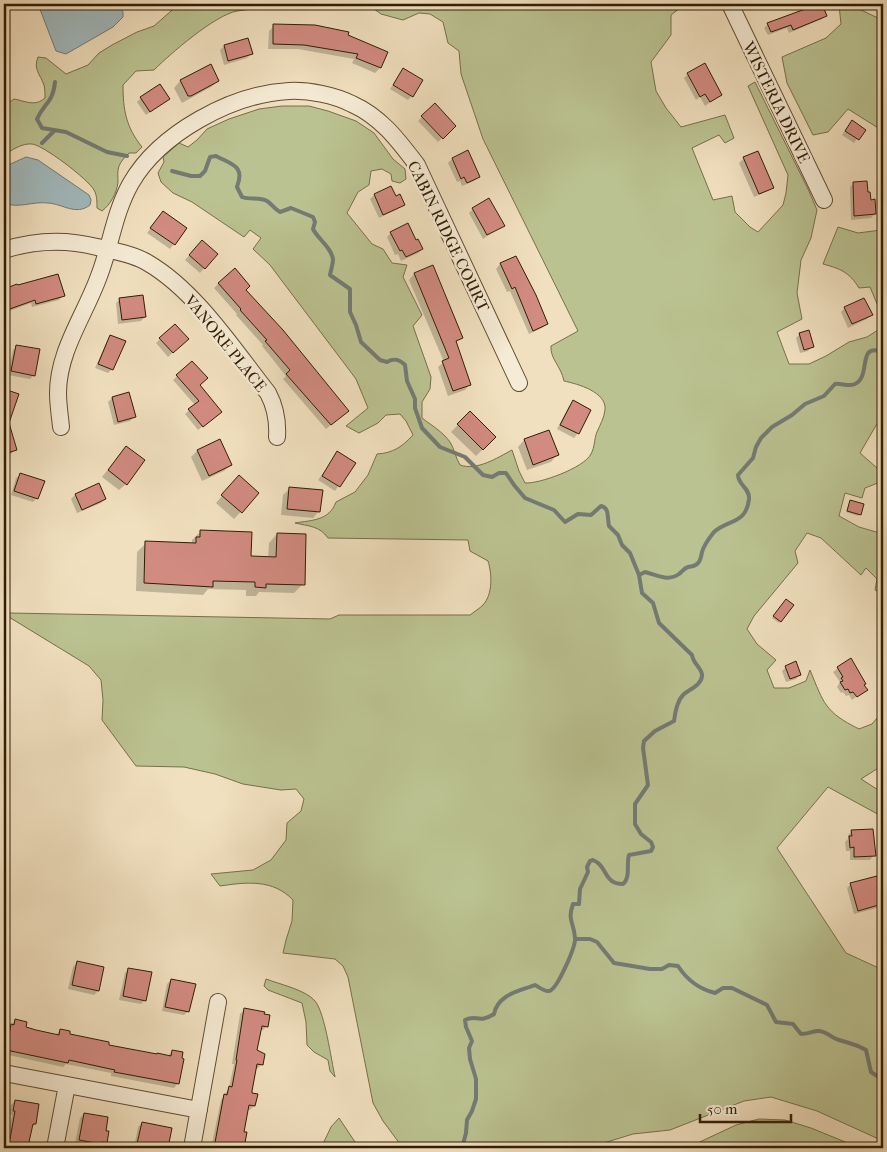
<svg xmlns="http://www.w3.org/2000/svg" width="887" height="1152" viewBox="0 0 887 1152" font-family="'IM FELL French Canon',serif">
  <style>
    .green { fill: #bbc291; stroke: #76704a }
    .water { fill: #a1babe; stroke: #747b74 }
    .shadow { fill: #0003 }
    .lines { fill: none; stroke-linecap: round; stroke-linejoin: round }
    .stream { stroke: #747b74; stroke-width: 4 }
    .building { fill: #d28b81; stroke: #311d04 }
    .minor-casing { stroke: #614e33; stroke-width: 18 }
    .minor { stroke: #f6ebd5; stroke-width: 16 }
    .labels { text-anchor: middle; stroke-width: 4.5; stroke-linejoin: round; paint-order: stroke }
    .street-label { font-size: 16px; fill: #311d04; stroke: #f6ebd5 }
  </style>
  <rect width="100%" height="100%" fill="#f1e0bf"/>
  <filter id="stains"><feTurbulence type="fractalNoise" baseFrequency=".004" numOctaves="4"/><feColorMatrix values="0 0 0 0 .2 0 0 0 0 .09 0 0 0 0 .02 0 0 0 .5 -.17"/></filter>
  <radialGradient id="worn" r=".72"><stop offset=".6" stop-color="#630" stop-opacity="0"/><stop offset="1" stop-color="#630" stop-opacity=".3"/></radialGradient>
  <path class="green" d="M179,4H273L272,7C260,9 248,9 237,11C215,15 170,54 154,70L136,71L123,85C123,110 126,127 142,147L136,153H129C125,157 121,161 119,166C117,172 118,177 118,182C117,193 110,205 102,211L97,208C97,202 97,195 94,190C88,179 43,145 32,144C22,143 12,150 4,155V106L14,99C25,101 35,107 45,98C45,94 45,89 44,85C40,74 33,69 38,57L46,58L66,74L88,65L99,53L112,45L137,32L154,26Z
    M367,4H685L671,15V35L651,62L656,91L666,108L681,127L725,115L734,138L725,143L719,135L692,148L713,200L732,196L735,212L750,227L758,232L783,205L786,193L788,175L748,86L755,82L808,189L817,210L811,238L801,260L797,293L802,319L777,332L789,364H809L826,356L849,342L867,337L878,330L883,318L870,287L859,288C849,272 841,269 823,264L838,227L858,233L881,230L883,228V422L882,423L878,422L860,453L877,468L883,481L865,488L862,498L845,493L839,516L859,527L883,534V594L875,590L877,579L866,568L861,575L821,538L807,533L795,551L798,563L754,616L747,629L757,644L776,660L767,670L774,688H789L806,681L810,670C824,704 825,712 859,729L872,724L883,711V765L861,779L883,793V817L828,787L777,848L846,953L883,970V1141L817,1111L771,1097L744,1101L670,1130L633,1134L607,1142L593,1148H403L383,1121L373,1103L348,977L343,966L335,959L283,953L286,940L292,921L293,900C273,879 247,882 220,886L211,874L253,870L271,860L286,840L287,823L301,811L304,799L296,789L281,790L243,784L215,774L184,767L136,766L102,720L103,700L101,680L89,666L4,614V610L9,613L330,619L339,615H470C474,612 480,608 483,605C493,594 492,574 488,561L470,551L468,540L328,538C320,526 308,526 295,523C312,520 329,521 336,502L355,492L368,475L377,454C393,453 402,447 413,435L406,421L400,414L386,415L378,423L359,433L346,426L368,408L356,379L270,265L253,249L261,238L250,230L244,237L192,202L173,193L161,182L158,173L164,162L163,157L179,143L188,147L197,140L207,129L229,119L259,109L282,106H309L328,111L356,121L374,133L393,159L405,169L406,179L400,183L392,181L391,174L382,169L371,171L369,185L358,192L347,213L372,244L383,249L392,263L407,265L403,277L422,315L413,326L431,377L430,389L422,402V418C431,425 443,432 450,442C454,448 456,459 460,465C477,471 497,458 512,450L519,471L525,483C539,484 584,468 591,454C595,447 594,439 597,432C600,425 604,418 605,410C607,392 578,384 564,381C561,366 550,359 551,346L578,331L483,139L461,74L459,51L448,43L443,22L430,14L419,13L403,20L381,14Z
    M841,4H857L859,9L880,19L883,28V131L848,109L828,132L813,135L787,83L782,57L826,38L841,24L839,5Z
    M266,979C279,984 306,990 315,1001C325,1013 331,1059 335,1077L330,1071L328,1060L314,1052L307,1045L306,1022L302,1003L268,990L264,986Z
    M339,1118L359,1148H321L331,1127Z
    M759,1119L785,1120L811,1128L860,1148H687L736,1125Z"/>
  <path class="water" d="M38,4H118L123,12V17L113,27L66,54L56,51Z
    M26,157L38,160L89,195L91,200L90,205C76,216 63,204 48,203C32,201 19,209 4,203V167Z"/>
  <path class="shadow" d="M806,9L826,15L822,19L789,33L787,28L768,35L764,28L768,24Z
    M274,26L347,36L380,68L375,73L352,63L354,59L298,49H268L269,31Z
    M247,39L251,54L247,58L224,65L220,50L224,46Z
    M4,48L9,50L7,59L4,61Z
    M210,66L218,81L211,87L182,103L174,88L180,81Z
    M403,70L412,96L408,100L390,89Z
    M688,74L721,95L705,106L700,97L696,100L684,78Z
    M141,98L168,99L146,115L137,102Z
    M434,105L454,126L438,142L418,121Z
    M848,126L864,130L854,143L842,135Z
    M467,152L479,177L474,181L462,186L460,181L457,182L448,163L452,159Z
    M757,153L772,187L768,191L754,197L739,163L743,159Z
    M854,183L867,193L875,214L871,218L851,220L850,187Z
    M391,188L395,198L402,205L398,209L379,218L370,199L374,195Z
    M473,209L503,225L483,239L469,213Z
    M163,212L186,228L170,249L147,233Z
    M391,233L416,242L422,249L418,253L401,261L398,254L395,255L387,237Z
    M198,246L216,254L200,273L185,260Z
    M516,258L547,324L542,328L529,334L510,291L507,292L496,269L500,264Z
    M432,267L462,337L455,343L470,384L465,390L448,396L438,367L444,362L409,280L414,274Z
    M219,283L343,415L326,429L283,379L286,376L262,346L263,345L236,315L237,314L214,288Z
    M16,285L63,295L59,300L32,307L31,303L4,313V290Z
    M120,299L145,317L141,321L118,324L116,303Z
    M845,308L871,315L867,319L848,328L841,312Z
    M175,325L183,343L168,357L156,343Z
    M800,334L812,347L808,351L800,353L796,338Z
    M111,337L112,369L108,373L95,368L107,341Z
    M17,346L34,375L30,379L8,375L13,350Z
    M192,363L199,385L216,416L198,430L185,414L195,405L173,380Z
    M112,398L134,417L130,421L114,425L108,402Z
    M573,402L590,410L578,433L574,438L557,429L569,406Z
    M470,413L495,437L476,456L451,432Z
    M9,430L15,450L11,454L4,456V432Z
    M524,440L557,455L551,462L527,470L518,447Z
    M197,451L231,465L224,471L202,481L191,457Z
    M338,453L354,463L335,491L318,480Z
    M120,454L126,484L119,490L102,477Z
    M21,474L37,498L33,502L11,495L16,478Z
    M233,483L258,493L234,519L216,503Z
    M99,485L105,499L101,503L77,513L71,499L75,495Z
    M290,488L319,511L313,518L281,515L283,495Z
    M850,501L860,514L858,516L846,512Z
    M201,531L250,558H268L269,543L277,534L303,584L294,593L259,592L256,596H246V590L208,589L203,595L136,591L137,552L146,543H192V540Z
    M784,602L780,621L779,623L772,618Z
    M786,667L800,674L796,679L786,682L782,671Z
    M838,668L863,685L866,690L852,700L849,695L846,696L843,692L841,693L837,687L840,682L833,672Z
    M852,831L874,855L870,860H850V851H846L845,842L848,839V835Z
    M851,884L876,887L881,903L877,908L854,914L847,888Z
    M77,962L103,968L98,991L94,995L68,989L73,967Z
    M129,969L145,1000L141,1004L119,1000L125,973Z
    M171,980L188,1011L184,1015L162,1011L167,984Z
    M245,1009L267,1026L263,1030H260L255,1051L263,1055L261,1065L257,1069L255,1068L250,1091L254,1106L250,1110L247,1109L243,1133H245L243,1148H211L221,1100L229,1088L234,1064H232L240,1014Z
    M15,1021L25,1028L56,1035L60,1030L68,1035L107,1046L168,1056L172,1051L178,1083L174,1088L111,1076V1073L66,1064L63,1067L4,1054V1023L11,1024Z
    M15,1101L35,1124L31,1128L28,1143L30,1144L29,1148H4V1143L7,1140L12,1115H9L11,1105Z
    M84,1114L104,1132H108L105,1148H74L80,1118Z
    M142,1123L170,1129L166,1148H134L138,1127Z"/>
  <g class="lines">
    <path class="stream" d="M55,82C53,103 44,103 37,119L42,128L66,132L107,152L127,156
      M42,143L54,131
      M172,171L191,176H200L205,171L210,157L216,156C233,165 245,166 237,187L242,197C250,200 259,197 267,201C272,204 274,209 280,212L291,208L313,217L315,222L313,229C318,239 331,247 333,259C333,264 331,270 330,275L350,289V312L356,325L361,342L380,360L387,362C394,358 399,359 405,365L407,381L415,399V408L422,428L440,447L465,457L483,475L492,477L499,473H506L514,485L525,498L554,510L565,522L578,514L591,515L601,506C610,508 607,518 609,526L618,535L622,545L630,553L639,575L642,593L653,603L659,623L692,655C693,664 703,669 702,676C701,686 689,689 683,695C677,701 675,713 674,721L655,731L644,741L643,748L648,785L635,804V824L641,834L651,842L653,847L651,851L629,855C626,864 631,877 623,884C603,884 608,866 593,860L590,861L587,867L588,872L580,889L579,904H573C567,921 574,922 575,938C576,946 557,990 549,991C545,992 539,987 535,985C520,991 498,994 494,1014C479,1024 476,1014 465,1020L466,1027L472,1041L469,1048L470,1059L476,1079V1099L472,1111L467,1120L466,1133L462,1148
      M639,575L645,572C657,575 668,582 679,574C682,572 684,568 688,567C692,566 695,567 698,563C701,560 701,556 702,552C704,545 710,537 714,532C728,519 746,525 749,499C750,488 738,485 738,475L753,458L756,447L761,438L772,427L792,415L805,404L824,396L835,384C841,383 848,387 855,384C872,376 856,342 883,352
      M576,939H590L597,942L614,963L650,969H662L669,965L678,966C687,980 699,989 715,993L723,988H732L767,1005L776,1022L793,1024L801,1034C807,1034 811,1032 817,1031C826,1030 831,1038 839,1040C851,1044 854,1043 866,1050L871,1072L883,1080"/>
  </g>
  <path class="building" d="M819,4H822L827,16L793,30L791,25L771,32L767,23Z
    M273,24L315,25L349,32L348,35L388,52L381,68L356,58L358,54L304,45L273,44Z
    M248,38L253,54L228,61L224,45Z
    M705,63L722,95L710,102L705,94L700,97L687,73Z
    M211,64L219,81L191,96H188L180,80Z
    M403,68L423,80L413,97L393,85Z
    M160,84L170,99L150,112L140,97Z
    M435,103L456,126L443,139L421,116Z
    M852,120L866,130L859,140L845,131Z
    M468,150L480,177L467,183L464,177L461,179L452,158Z
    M758,151L774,188L759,194L743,157Z
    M867,181L868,192H870L871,200L875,199L876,214L854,216L853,182Z
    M391,186L396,196L400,194L405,205L383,215L374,194Z
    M489,198L505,226L487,235L472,208Z
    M163,211L187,228L175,245L150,228Z
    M408,223L416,240L418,239L423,249L406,257L402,250L400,251L390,232Z
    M202,240L218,254L205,269L189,255Z
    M516,256L536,295L548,324L533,331L515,287L512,289L500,263Z
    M433,265L463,338L456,341L471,385L453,391L442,361L449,358L414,273Z
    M235,268L250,286L246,290L283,330L349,411L331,425L286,374L290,370L265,341L267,340L240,310L241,309L218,283Z
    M58,274L65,296L36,304L35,300L4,311V289L17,284L18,285Z
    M143,295L146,317L122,320L119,298Z
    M864,298L873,315L852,324L844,307Z
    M175,324L189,339L173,353L159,338Z
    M809,330L814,347L804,350L799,333Z
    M110,335L126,341L113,370L98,364Z
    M16,345L40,349L35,376L11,371Z
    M192,361L208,378L200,385L222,412L203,427L188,409L199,401L176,375Z
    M4,389L19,394L9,423L17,450L4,454Z
    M129,392L136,417L118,422L112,397Z
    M573,400L591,410L579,434L560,425Z
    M470,411L496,437L483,450L457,424Z
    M549,430L559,455L533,465L524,439Z
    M220,439L232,465L209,476L197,450Z
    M126,446L145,460L127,485L108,470Z
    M337,451L356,463L340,487L322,476Z
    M20,473L45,481L38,499L14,491Z
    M239,475L259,493L242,513L221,495Z
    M99,483L106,499L82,510L75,494Z
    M289,487L323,490L320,512L287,509Z
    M850,500L864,504L861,515L847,511Z
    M200,530L252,532L251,556L276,557L277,533L306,534L305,585L266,584V588L255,587V582L213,581V587L144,583L145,541L196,543V537H200Z
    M786,599L794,605L781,622L773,616Z
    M851,658L866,684L864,685L868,690L857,697L853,692L850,693L848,689L845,690L840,682L843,681L841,678L843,677L837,667Z
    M796,661L801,675L790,679L785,666Z
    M873,829L876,856L854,857V847L850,848L849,836H852L851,830Z
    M877,876L879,886L877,887L882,904L858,911L850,883Z
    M77,961L104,967L99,991L72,985Z
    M128,968L152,972L146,1001L123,996Z
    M171,979L196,984L189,1012L165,1007Z
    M244,1008L265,1012L264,1014L270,1015L268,1027L262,1026L257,1050L265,1054L263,1065L257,1064L252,1091V1093L258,1094L255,1106L249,1105L244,1132H247L244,1148H214L224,1094L227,1095L229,1086L232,1087L237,1060H236Z
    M15,1019L27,1022L26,1027L36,1030L59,1035L60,1029L70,1031V1034L109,1042V1045L157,1054V1053L171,1056L172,1050L183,1052L182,1058L184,1059L179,1084L114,1072L115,1070L69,1060L68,1063L6,1050L11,1024L14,1025Z
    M15,1100L39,1104L36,1124H33L29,1142L34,1143V1148H5L7,1138L10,1139L15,1111H13Z
    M84,1113L108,1117L106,1131H109L107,1143L102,1142L101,1144L79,1140Z
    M142,1122L172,1128L168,1148H136Z"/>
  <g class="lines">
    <g class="minor-casing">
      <path id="minor" d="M730,4L824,200
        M4,250C35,240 66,239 97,247C114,251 133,254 148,263C196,291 234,350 268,393C276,408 278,421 277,437
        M61,427C60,416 58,405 58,393C58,351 85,315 99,276C111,245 114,213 131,183C160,133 232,94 289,91C309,90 334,95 352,104C381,117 398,140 417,165L519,383
        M4,1073L199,1110
        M55,1148L67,1085
        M192,1148L218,1002"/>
    </g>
    <use href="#minor" class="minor"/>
  </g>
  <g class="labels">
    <g class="street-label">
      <text transform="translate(777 102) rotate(64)" y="6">WISTERIA DRIVE</text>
      <text transform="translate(449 236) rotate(64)" y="6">CABIN RIDGE COURT</text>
      <text transform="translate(226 343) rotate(51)" y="6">VANORE PLACE</text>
    </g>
  </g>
  <rect width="887" height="1152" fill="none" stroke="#f1e0bf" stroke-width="20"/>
  <rect x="5" y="5" width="877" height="1142" fill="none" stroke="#311d04" stroke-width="2.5"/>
  <rect x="10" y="10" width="867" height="1132" fill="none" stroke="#311d04"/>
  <path d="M700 1114v8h91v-8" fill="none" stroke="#311d04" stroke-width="2.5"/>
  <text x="707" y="1114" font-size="15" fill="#311d04" stroke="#f6ebd5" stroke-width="4" paint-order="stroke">50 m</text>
  <rect width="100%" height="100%" filter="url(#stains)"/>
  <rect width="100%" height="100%" fill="url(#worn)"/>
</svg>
